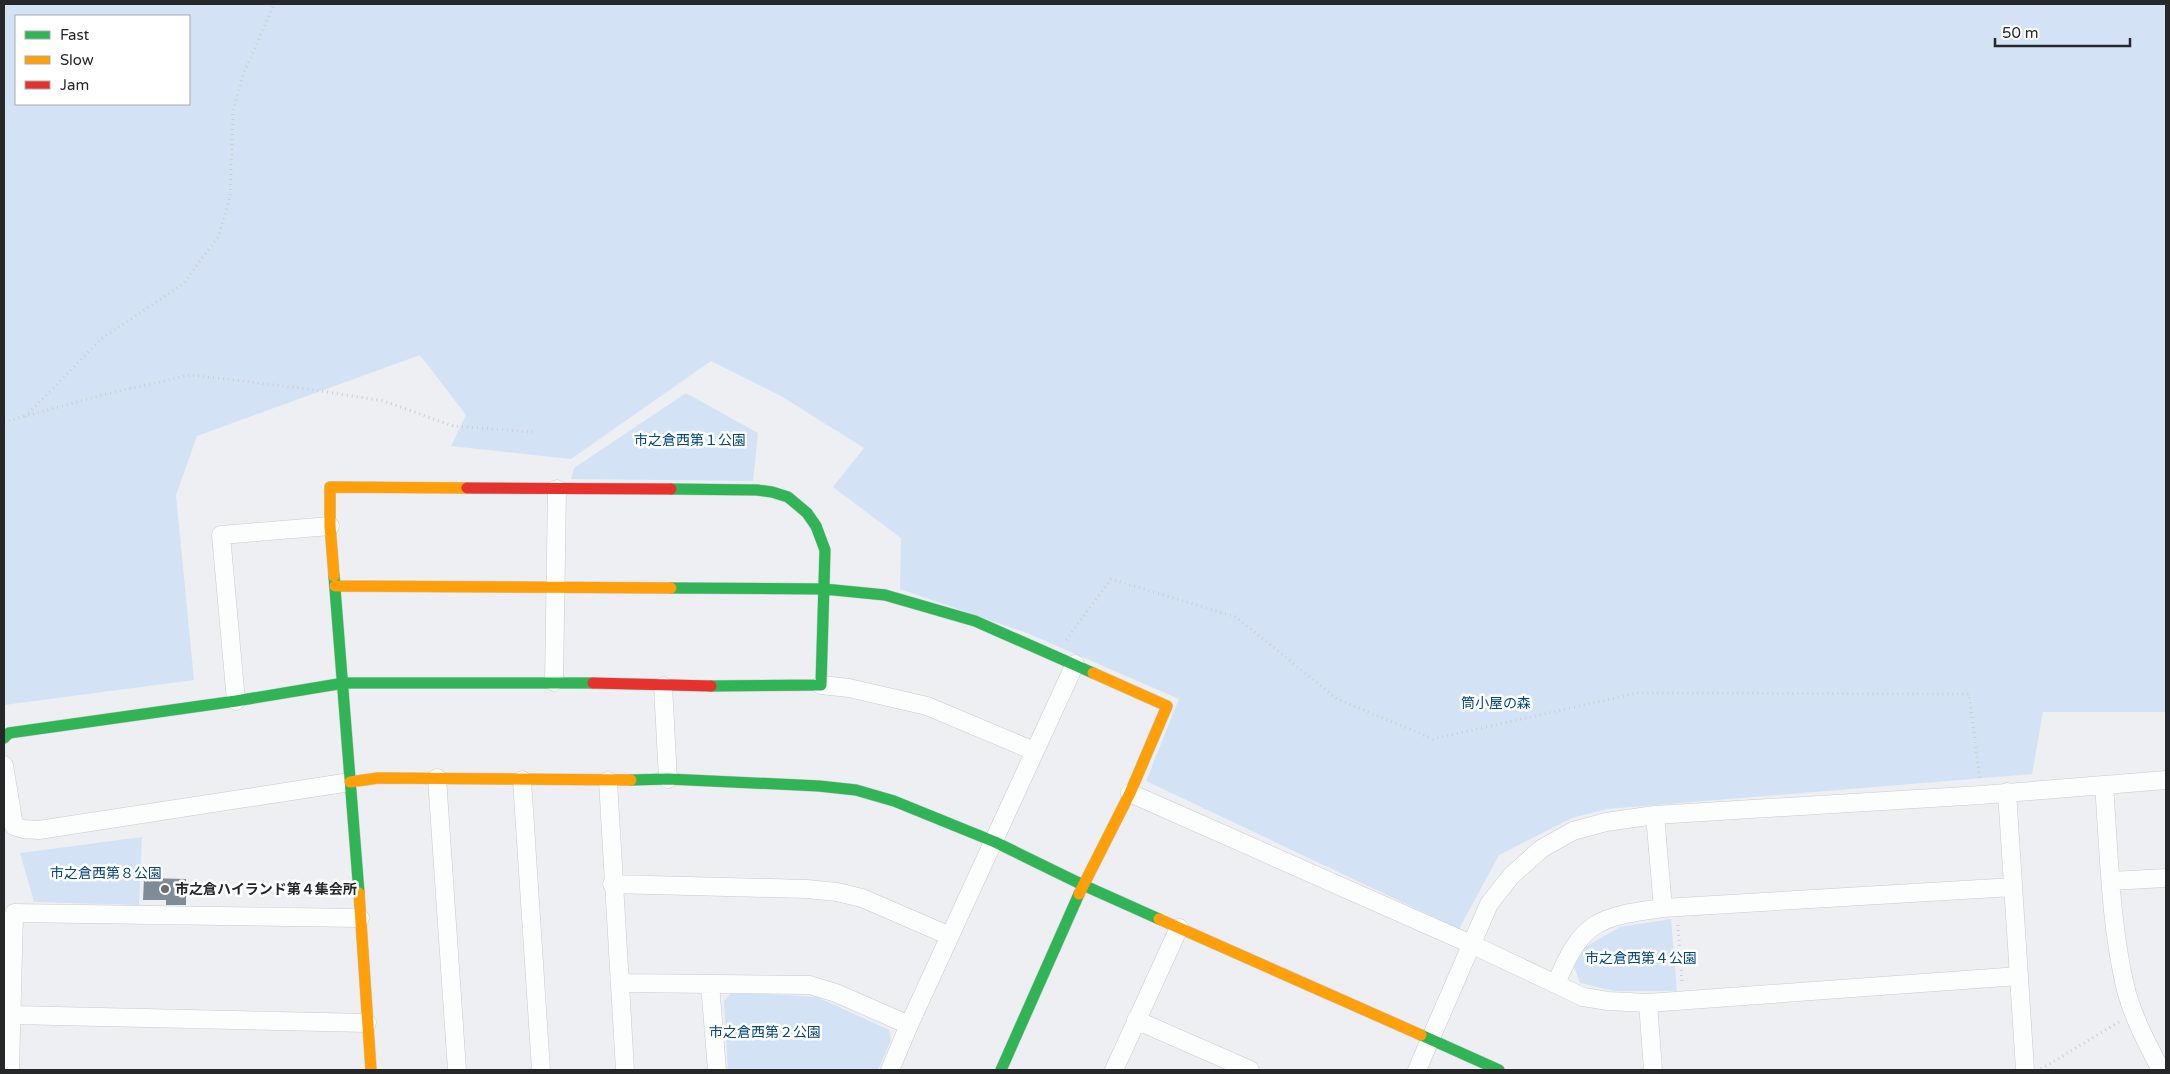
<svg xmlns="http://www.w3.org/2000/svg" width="2170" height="1074" viewBox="0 0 2170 1074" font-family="'Varela Round','Noto Sans JP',sans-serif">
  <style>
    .green { fill: #d3e3f5; fill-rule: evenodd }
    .building { fill: #7f8c97 }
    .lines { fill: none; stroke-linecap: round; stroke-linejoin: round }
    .street-casing { stroke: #c9cacd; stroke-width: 19 }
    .fast-casing { stroke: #c9cacd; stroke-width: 12 }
    .slow-casing { stroke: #c9cacd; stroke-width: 12 }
    .jam-casing { stroke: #c9cacd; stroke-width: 12 }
    .path { stroke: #cececf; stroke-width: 3; stroke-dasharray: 1 4; stroke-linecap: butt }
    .street { stroke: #fcfdfd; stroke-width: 18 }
    .fast { stroke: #30b455; stroke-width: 11 }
    .slow { stroke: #ff9f0a; stroke-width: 11 }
    .jam { stroke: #e5322d; stroke-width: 11 }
    .poi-dot { fill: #6b6d6f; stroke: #fff; stroke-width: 2 }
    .labels { text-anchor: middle; stroke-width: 5; stroke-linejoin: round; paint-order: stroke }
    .park-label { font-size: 14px; fill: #04457a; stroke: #fff }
    .poi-label { font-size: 14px; font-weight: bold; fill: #252728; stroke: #fff; text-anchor: start }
  </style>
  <rect width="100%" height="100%" fill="#edeff2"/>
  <path class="green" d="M4,4H2166V712H2043L2032,774L1607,809L1572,818L1499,855L1459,929L1146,781L1179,699L1027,633L900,589L901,538L833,487L864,448L781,396L711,361L571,459L451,446L466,415L420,355L197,436L176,495L194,680L4,705ZM16,16H189V104H16Z
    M686,393L758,433L753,481L571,479L574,468Z
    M142,837L139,905L34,902L20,853Z
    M1671,919L1677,991H1615L1580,983L1574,966L1585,947L1620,927Z
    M732,992L817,997L889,1030L891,1040L878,1070H728L724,1001Z"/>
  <path class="building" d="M144,878L186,879V905H166V900H143Z"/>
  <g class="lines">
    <g class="street-casing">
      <path id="street" d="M554,682L557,489
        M821,685L849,688L927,706L1034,751
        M663,686L668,779
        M236,701L221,535L330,526
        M4,765L14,826L23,829L39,830L350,782
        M437,778L457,1070
        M522,780L541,1070
        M608,781L625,1070
        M2104,785C2109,851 2110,921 2125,986C2132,1015 2147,1044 2161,1070
        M2007,792L2025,1070
        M1130,793L1473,945L1583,997L1608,1001L1648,1003L2019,976
        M1655,815L1663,908
        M2111,881L2166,878
        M612,884L807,889L837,892L862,898L950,936
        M620,983L810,985L836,993L909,1025L890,1070
        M710,984L717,1070
        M1556,984C1582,920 1598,917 1663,908L2013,887
        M1648,1003L1653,1070
        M12,1015L367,1023
        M1136,1020L1250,1070
        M909,1025L1075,664
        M10,1070L14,913L360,918
        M1114,1070L1179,928
        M1417,1070L1489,904L1511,876L1541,849L1573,831L1606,822L1655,815L1981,795L2166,780"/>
    </g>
    <g class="fast-casing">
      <path id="fast" d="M671,489L757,490L772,492L788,497L807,513L816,526L825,550L821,685L711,686
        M334,576L359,893
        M671,588L824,589L885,595L975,621L1093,673
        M4,738L9,733L236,701L344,683H593
        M631,780L668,779L819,786L856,790L894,801L995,842L1083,885L1159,919
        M1421,1035L1499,1070
        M1001,1070L1079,894"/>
    </g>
    <g class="slow-casing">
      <path id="slow" d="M334,576L330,526V487L467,488
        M335,586L671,588
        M350,782L378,778L631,780
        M359,893L371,1070
        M1079,894L1130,793L1167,706L1093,673
        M1159,919L1421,1035"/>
    </g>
    <g class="jam-casing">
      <path id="jam" d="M467,488L671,489
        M593,683L711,686"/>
    </g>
    <path class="path" d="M25,417L101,339L183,284L218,237L230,197L233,111L243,75L274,4
      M4,422L106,394L191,375L308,389L384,401L453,426L534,432
      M1066,640L1111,579L1236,617L1337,699L1433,739L1637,693L1969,694L1980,780
      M1678,925L1682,983
      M2041,1069L2119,1022"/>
    <use href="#street" class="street"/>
    <use href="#fast" class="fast"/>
    <use href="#slow" class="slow"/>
    <use href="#jam" class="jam"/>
  </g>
  <circle class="poi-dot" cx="165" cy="889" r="5"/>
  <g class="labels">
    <g class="park-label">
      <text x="690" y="445">市之倉西第１公園</text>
      <text x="1496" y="708">筒小屋の森</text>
      <text x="106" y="878">市之倉西第８公園</text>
      <text x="1641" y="963">市之倉西第４公園</text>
      <text x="765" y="1037">市之倉西第２公園</text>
    </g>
    <g class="poi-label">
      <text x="175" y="894">市之倉ハイランド第４集会所</text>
    </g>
  </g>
  <rect width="2170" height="1074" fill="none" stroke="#252728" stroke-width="10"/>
  <rect x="15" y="15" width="175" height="90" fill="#ffffff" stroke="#a8a9a9"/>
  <rect x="25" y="31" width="25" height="8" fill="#30b455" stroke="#a8a9a9"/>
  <text x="60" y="40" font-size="15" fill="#252728">Fast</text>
  <rect x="25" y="56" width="25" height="8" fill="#ff9f0a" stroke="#a8a9a9"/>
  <text x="60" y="65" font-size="15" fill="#252728">Slow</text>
  <rect x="25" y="81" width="25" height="8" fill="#e5322d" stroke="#a8a9a9"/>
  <text x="60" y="90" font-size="15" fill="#252728">Jam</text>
  <path d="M1995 38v8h135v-8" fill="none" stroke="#252728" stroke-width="2.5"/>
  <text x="2002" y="38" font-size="15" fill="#252728" stroke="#ffffff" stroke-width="4" paint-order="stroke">50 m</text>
</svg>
